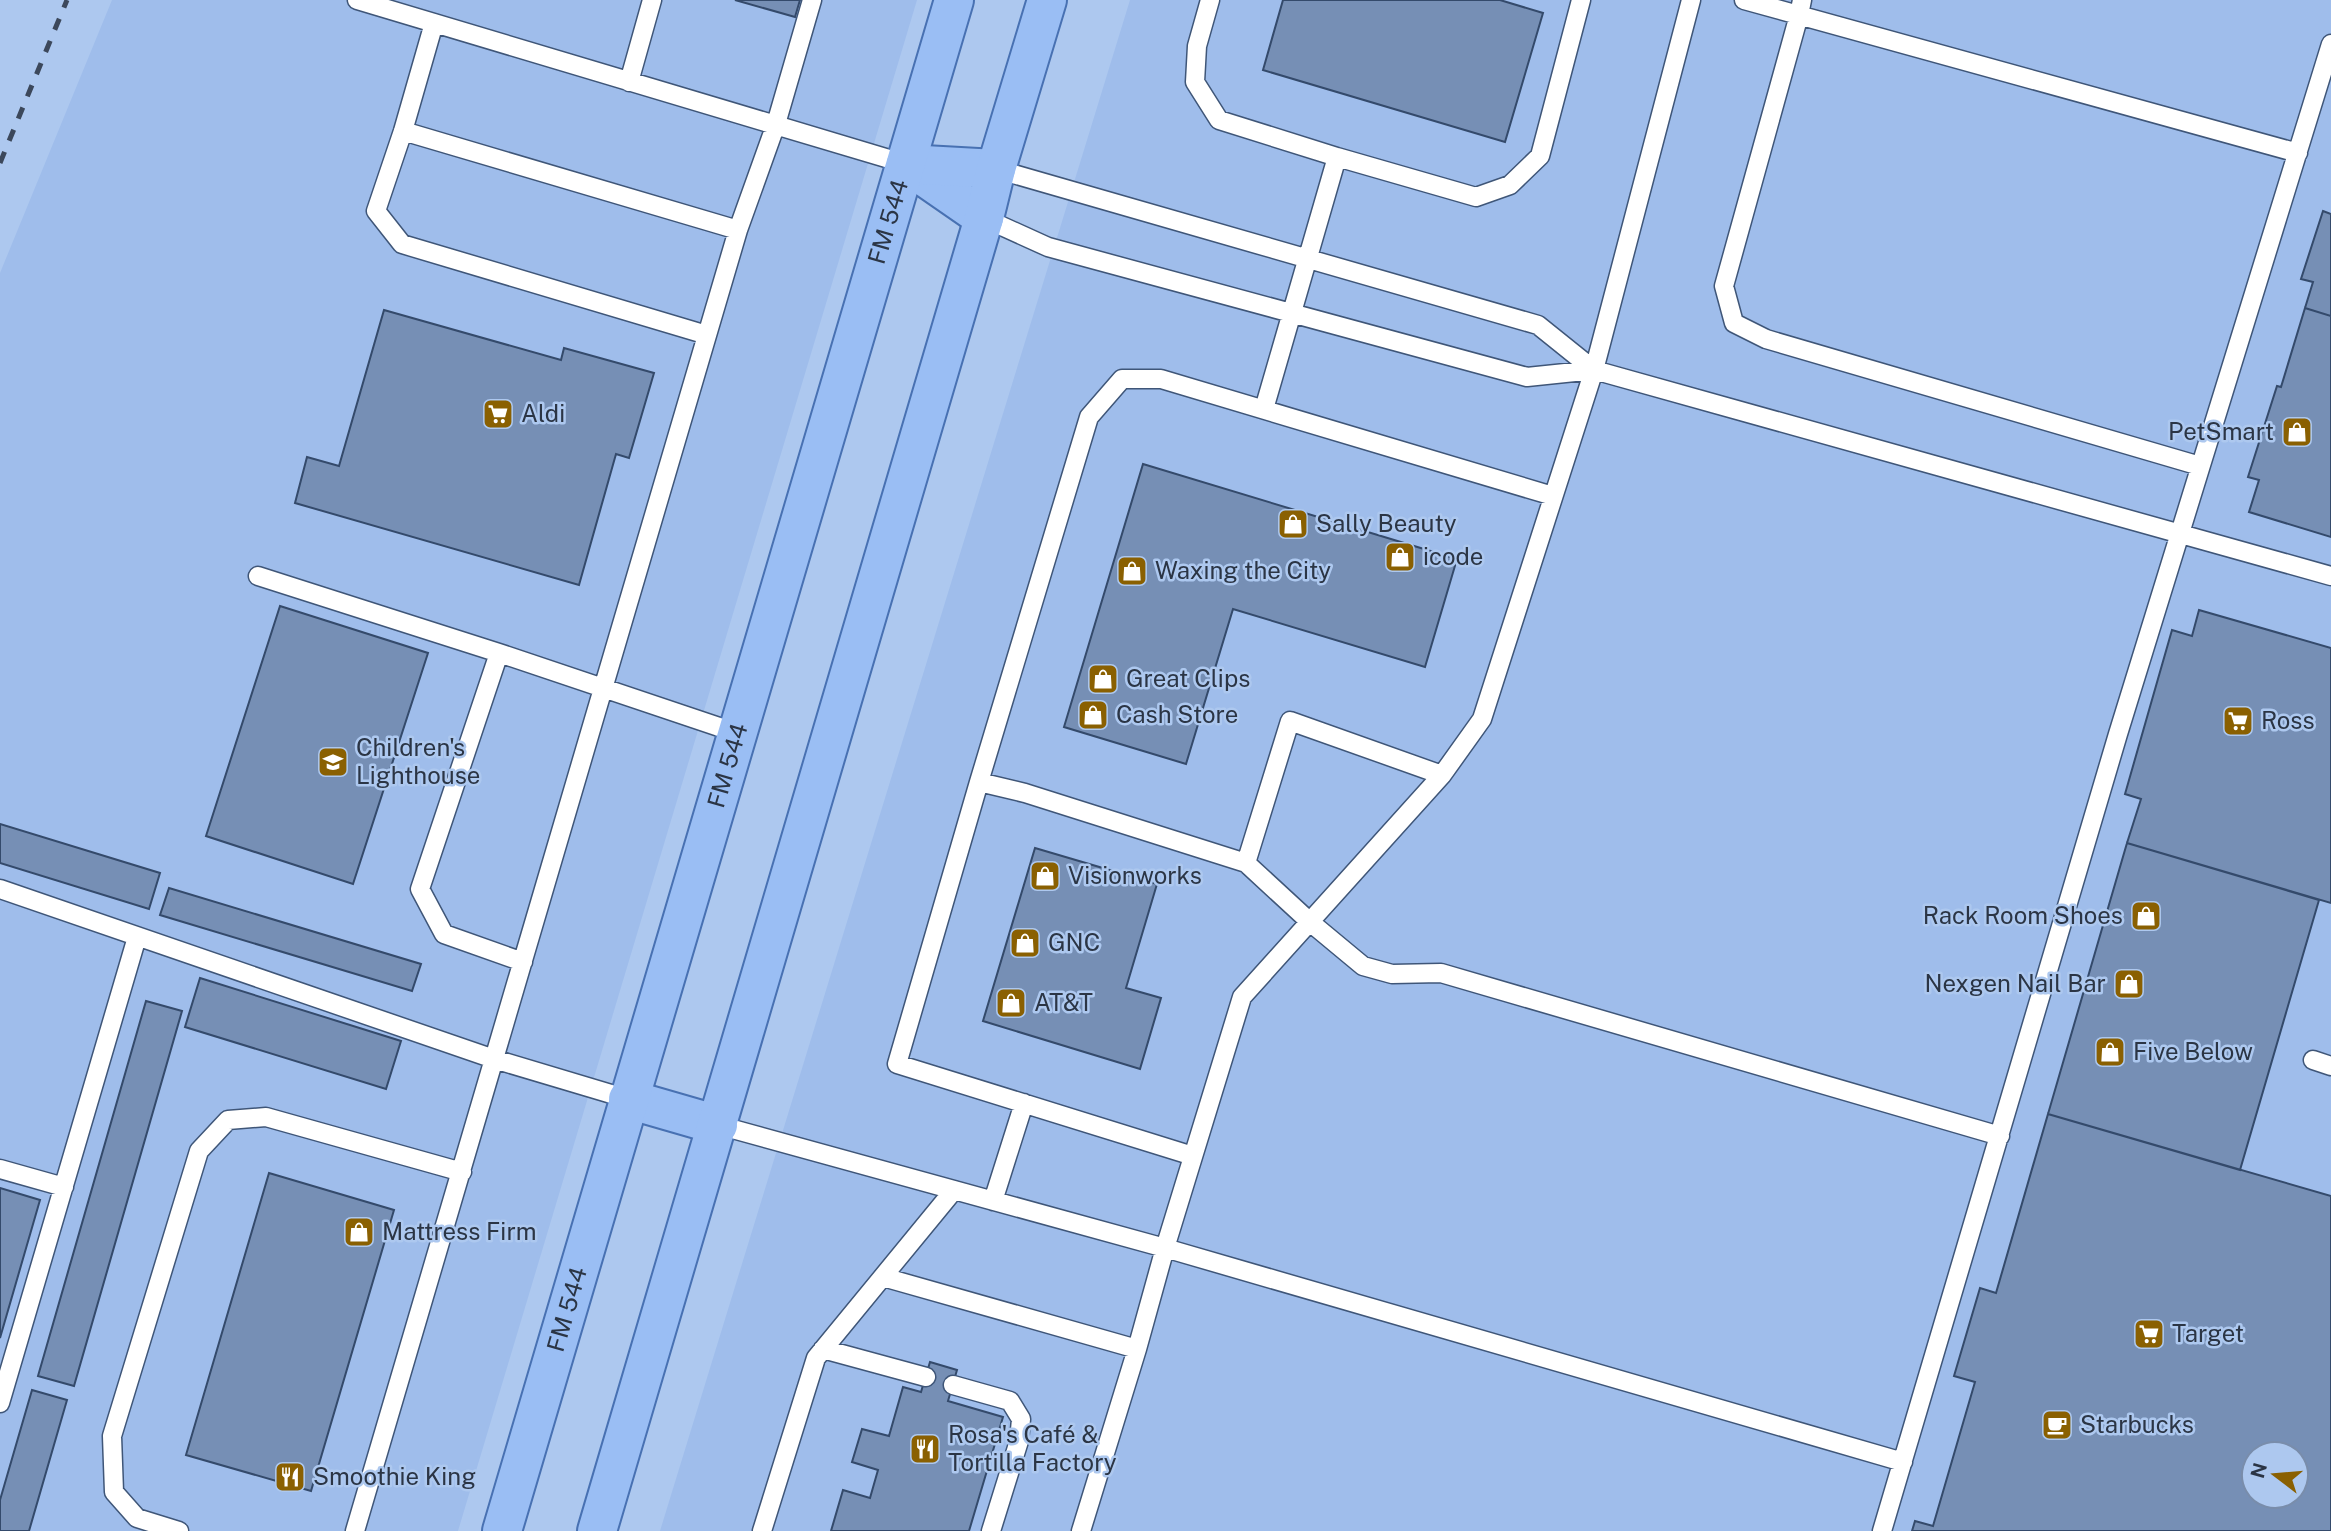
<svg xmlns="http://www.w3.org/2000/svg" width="2331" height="1531" viewBox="0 0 2331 1531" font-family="'Public Sans',sans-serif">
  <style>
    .built { fill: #9fbdeb; fill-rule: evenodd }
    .building { fill: #768fb5; stroke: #344a6b; stroke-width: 2; fill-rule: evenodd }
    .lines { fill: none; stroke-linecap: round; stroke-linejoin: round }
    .lane-casing { stroke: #3f5678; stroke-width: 21 }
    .primary-casing { stroke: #4871b2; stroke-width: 42 }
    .lane { stroke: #fff; stroke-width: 18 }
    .primary { stroke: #9abef4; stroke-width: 38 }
    .rail { stroke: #3c485b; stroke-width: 5; stroke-dasharray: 12 12; stroke-linecap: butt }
    .labels { text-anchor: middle; stroke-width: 5; stroke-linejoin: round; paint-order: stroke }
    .street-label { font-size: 24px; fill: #2b3545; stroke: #adc8ef }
    .poi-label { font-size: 24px; fill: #2b3545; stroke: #adc8ef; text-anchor: start }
  </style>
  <rect width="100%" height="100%" fill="#adc8ef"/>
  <path class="built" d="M112,0H917L458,1531H0V273Z
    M1130,0H2331V1531H660ZM2254,1454H2296V1496H2254Z"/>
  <path class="building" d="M735,0H800L795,17Z
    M1283,0H1500L1543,13L1505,142L1263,70Z
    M2323,211L2331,214V316L2305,308L2313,282L2301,279Z
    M2305,308L2331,316V537L2249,512L2259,480L2248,477L2277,386L2281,387Z
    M384,310L561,360L564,348L654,373L629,458L616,454L579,585L295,503L307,457L339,466Z
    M1143,464L1457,559L1425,667L1233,609L1186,764L1064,727Z
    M280,606L428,653L353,884L206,836Z
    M2199,610L2331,648V903L2127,843L2141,799L2125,794L2172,630L2192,636Z
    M0,824L160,873L149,909L0,863Z
    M2127,843L2319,900L2240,1170L2048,1114Z
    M1035,848L1157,884L1126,988L1161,998L1140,1069L983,1021Z
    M169,888L421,964L412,991L160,915Z
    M200,978L401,1041L386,1089L185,1027Z
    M146,1001L182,1011L74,1386L38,1376Z
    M2048,1114L2331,1196V1531H1912L1915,1521L1933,1526L1975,1382L1954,1376L1980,1288L1996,1293ZM2254,1454H2296V1496H2254Z
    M269,1173L394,1210L311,1491L186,1455Z
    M0,1188L40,1200L0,1338Z
    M930,1362L957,1370L948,1401L1003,1417L969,1531H831L843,1490L870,1498L878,1470L852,1462L862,1429L889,1436L903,1387L921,1392Z
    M32,1390L67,1400L29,1531H0V1500Z"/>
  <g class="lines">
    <g class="lane-casing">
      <path id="lane" d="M357,0L906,164
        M1210,0L1197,46L1195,82L1219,120L1337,157L1476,197L1510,185L1540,156L1581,0
        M1744,0L2298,153
        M1802,0L1799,15L1724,286L1734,323L1766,339L2200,466
        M434,23L403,131L376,211L402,244L707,335
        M629,82L652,0
        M403,131L738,230
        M996,169L1538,325L1594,370
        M984,218L1048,247L1527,377L1594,370L2331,576
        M1264,409L1337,157
        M258,576L499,653L737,733
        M499,653L420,889L444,934L523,962
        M979,782L1025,793L1246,863L1310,922L1363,966L1392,974L1441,973L2000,1136
        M1246,863L1290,721L1442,775
        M0,889L494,1059L628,1099
        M2313,1060L2331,1066
        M718,1125L1165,1248L1903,1462
        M1193,1156L897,1064L979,782L1089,417L1122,379H1161L1553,496
        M0,1169L64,1187
        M993,1201L1024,1103
        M883,1277L1137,1349
        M823,1349L926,1377
        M953,1385L1010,1401L1021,1419L1019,1441L991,1531
        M0,1403L137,937
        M179,1531L137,1518L114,1492L112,1436L199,1151L228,1120L266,1117L462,1172
        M355,1531L738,230L776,124L812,0
        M762,1531L816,1358L954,1190
        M1081,1531L1137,1349L1165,1248L1242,997L1442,775L1482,719L1594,370L1691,0
        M1882,1531L2118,734L2331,44"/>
    </g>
    <g class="primary-casing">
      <g id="primary">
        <path d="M906,164L984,218"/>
        <path d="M906,164L996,169"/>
        <path d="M628,1099L718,1125"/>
        <path id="s1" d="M502,1531L954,0"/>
        <path d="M597,1531L984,218L996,169L1047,0"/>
      </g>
    </g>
    <use href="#lane" class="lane"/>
    <use href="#primary" class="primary"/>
    <path class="rail" d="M0,163L67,0"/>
  </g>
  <defs>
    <g id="supermarket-square" transform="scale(1.575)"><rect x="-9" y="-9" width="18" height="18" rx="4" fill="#8a6001" stroke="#adc8ef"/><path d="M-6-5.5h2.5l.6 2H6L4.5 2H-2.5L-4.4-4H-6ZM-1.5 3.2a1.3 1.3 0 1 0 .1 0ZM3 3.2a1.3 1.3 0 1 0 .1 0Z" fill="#fff"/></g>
    <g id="shop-square" transform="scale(1.575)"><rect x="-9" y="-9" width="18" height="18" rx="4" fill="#8a6001" stroke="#adc8ef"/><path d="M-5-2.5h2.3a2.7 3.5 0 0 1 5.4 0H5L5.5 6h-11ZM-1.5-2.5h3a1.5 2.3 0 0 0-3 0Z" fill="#fff"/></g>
    <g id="school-square" transform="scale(1.575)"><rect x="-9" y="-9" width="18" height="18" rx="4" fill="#8a6001" stroke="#adc8ef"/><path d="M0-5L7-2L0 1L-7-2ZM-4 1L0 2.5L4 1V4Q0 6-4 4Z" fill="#fff"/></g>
    <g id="cafe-square" transform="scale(1.575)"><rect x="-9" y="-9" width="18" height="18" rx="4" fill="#8a6001" stroke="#adc8ef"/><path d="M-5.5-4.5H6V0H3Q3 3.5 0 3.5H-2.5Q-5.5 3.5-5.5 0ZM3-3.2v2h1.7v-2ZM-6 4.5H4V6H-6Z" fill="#fff"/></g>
    <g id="restaurant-square" transform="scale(1.575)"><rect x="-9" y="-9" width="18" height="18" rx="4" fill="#8a6001" stroke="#adc8ef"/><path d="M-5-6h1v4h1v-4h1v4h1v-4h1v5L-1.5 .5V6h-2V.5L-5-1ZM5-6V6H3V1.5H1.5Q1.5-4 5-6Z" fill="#fff"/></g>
  </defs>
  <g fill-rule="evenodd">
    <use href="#supermarket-square" x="498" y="414"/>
    <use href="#shop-square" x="2297" y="432"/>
    <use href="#shop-square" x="1293" y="524"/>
    <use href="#shop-square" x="1400" y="557"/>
    <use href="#shop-square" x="1132" y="571"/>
    <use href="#shop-square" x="1103" y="679"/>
    <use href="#shop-square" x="1093" y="715"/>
    <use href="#supermarket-square" x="2238" y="721"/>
    <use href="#school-square" x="333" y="762"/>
    <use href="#shop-square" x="1045" y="876"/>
    <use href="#shop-square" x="2146" y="916"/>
    <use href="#shop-square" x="1025" y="943"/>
    <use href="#shop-square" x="2129" y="984"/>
    <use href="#shop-square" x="1011" y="1003"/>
    <use href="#shop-square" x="2110" y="1052"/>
    <use href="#shop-square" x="359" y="1232"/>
    <use href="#supermarket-square" x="2149" y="1334"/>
    <use href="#cafe-square" x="2057" y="1425"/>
    <use href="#restaurant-square" x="925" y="1449"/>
    <use href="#restaurant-square" x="290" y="1477"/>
  </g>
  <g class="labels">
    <g class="street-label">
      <text dy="8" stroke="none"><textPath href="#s1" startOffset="1365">FM 544</textPath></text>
      <text dy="8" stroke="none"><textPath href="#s1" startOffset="798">FM 544</textPath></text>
      <text dy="8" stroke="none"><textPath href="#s1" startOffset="231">FM 544</textPath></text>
    </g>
    <g class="poi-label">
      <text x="521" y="422">Aldi</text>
      <text x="2274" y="440" text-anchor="end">PetSmart</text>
      <text x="1316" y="532">Sally Beauty</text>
      <text x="1423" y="565">icode</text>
      <text x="1155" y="579">Waxing the City</text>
      <text x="1126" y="687">Great Clips</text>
      <text x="1116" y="723">Cash Store</text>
      <text x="2261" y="729">Ross</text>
      <text x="356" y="756">Children's<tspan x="356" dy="28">Lighthouse</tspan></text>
      <text x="1068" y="884">Visionworks</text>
      <text x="2123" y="924" text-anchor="end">Rack Room Shoes</text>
      <text x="1048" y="951">GNC</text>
      <text x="2106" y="992" text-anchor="end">Nexgen Nail Bar</text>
      <text x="1034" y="1011">AT&amp;T</text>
      <text x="2133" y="1060">Five Below</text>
      <text x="382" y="1240">Mattress Firm</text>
      <text x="2172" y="1342">Target</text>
      <text x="2080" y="1433">Starbucks</text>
      <text x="948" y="1443">Rosa's Café &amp;<tspan x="948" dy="28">Tortilla Factory</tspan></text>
      <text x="313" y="1485">Smoothie King</text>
    </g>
  </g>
  <g transform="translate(2275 1475) rotate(286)"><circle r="33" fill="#adc8ef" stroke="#798dab" stroke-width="2"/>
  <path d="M0-5L12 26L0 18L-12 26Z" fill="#8a6001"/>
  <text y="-10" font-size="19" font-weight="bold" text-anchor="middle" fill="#2b3545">N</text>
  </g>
</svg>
